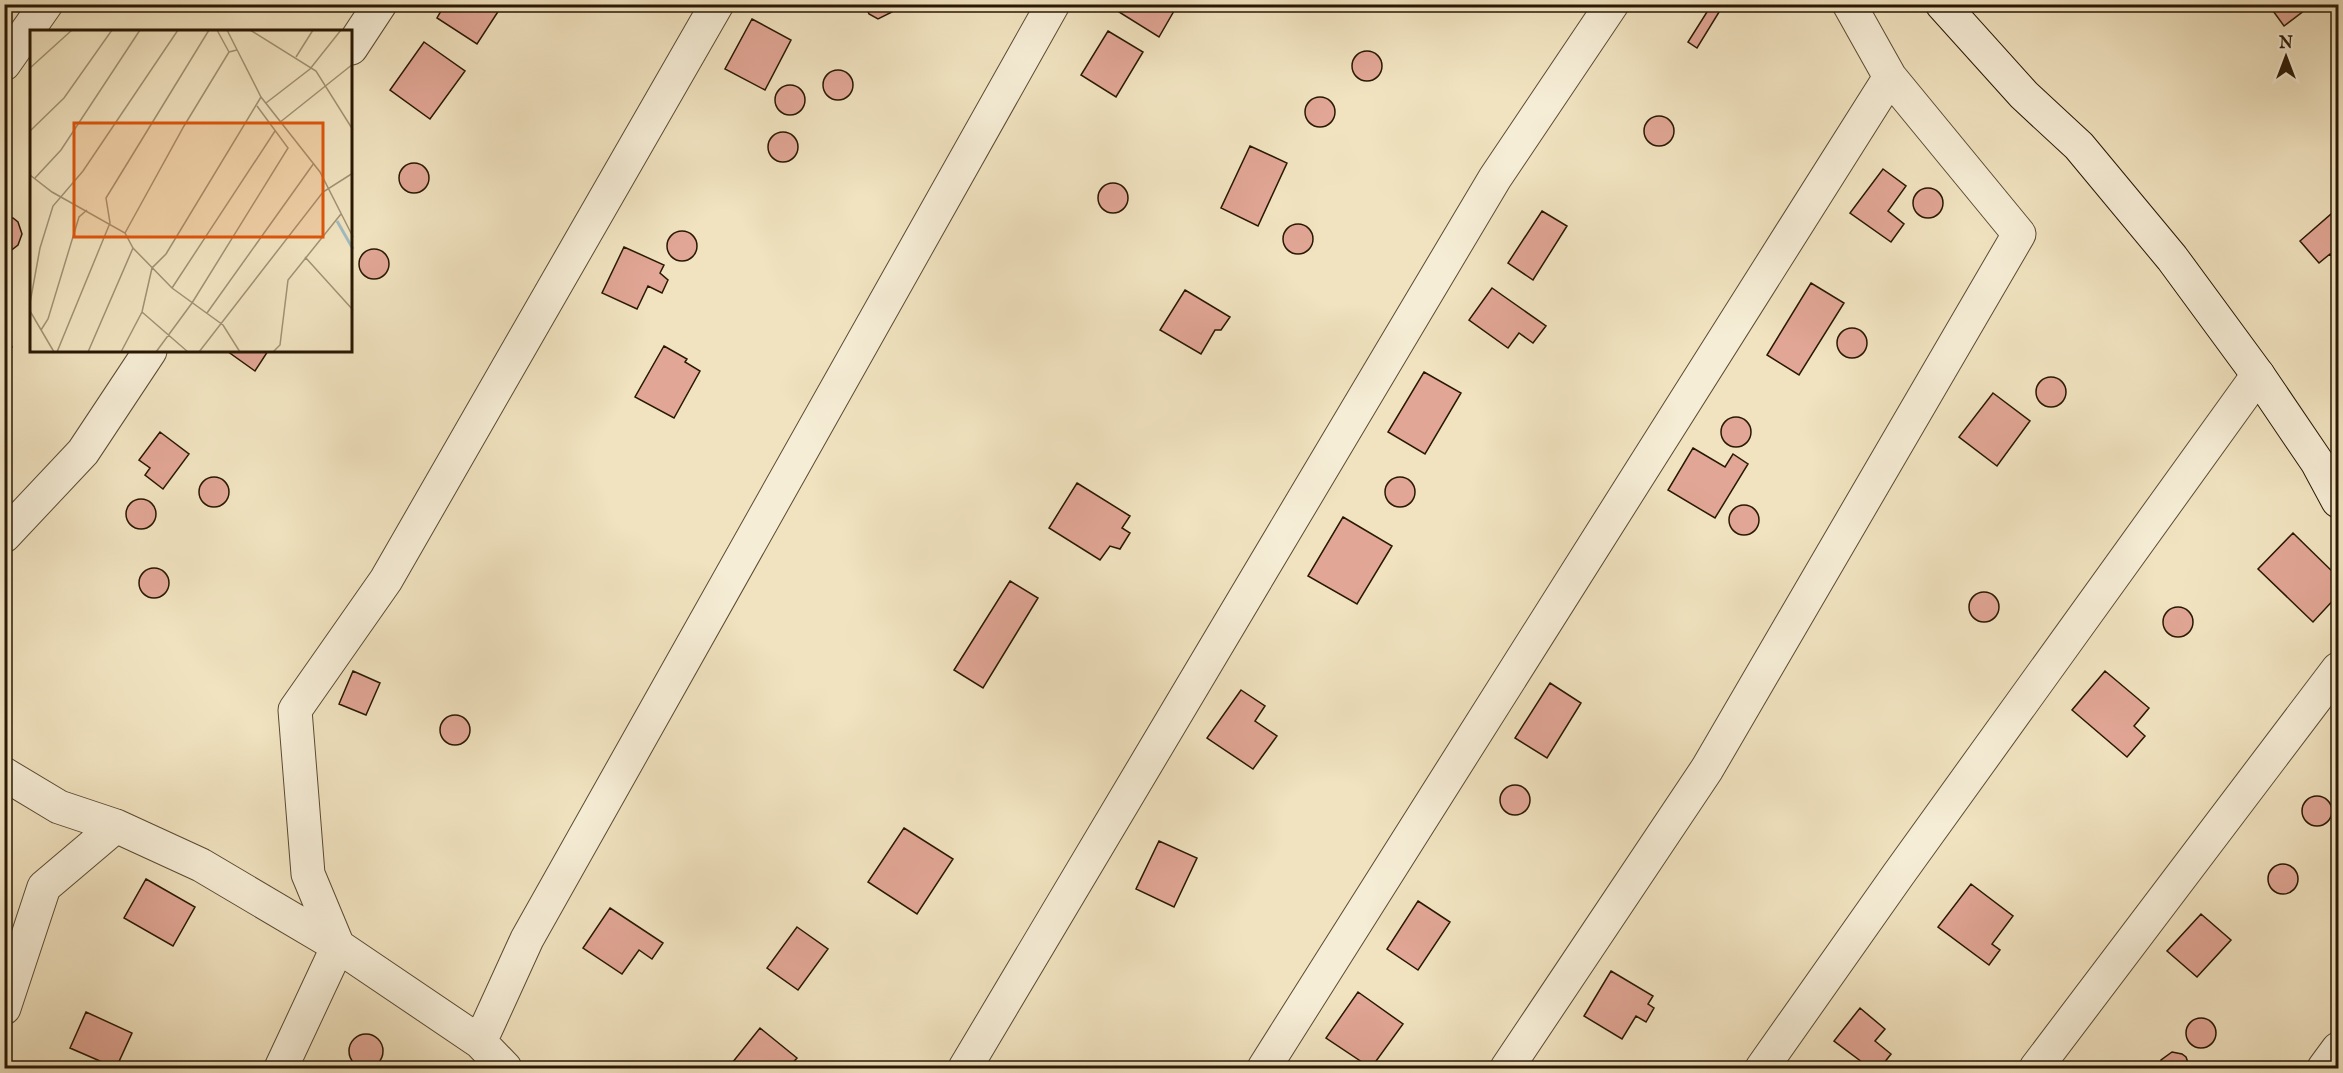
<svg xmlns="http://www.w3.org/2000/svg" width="2343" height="1073" viewBox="0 0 2343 1073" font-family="'IM FELL English',serif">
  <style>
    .building { fill: #e1a695; stroke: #291803; stroke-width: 1.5 }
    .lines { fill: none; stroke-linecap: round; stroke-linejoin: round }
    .street-casing { stroke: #5b4b32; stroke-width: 35 }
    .secondary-casing { stroke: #291803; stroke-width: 35 }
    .street { stroke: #f6edd6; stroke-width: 33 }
    .secondary { stroke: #f6edd6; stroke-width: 33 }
    .inset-river { fill: none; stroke: #a1bbbe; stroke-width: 3 }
    .inset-road { fill: none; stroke: #a19274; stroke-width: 1.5 }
    .view { fill: #de560c; fill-opacity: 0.15; stroke: #de560c; stroke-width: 3 }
    .inset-edge { fill: none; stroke: #291803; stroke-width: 3 }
  </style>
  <rect width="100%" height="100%" fill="#f1e3c0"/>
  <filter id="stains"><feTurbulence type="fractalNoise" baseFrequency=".00333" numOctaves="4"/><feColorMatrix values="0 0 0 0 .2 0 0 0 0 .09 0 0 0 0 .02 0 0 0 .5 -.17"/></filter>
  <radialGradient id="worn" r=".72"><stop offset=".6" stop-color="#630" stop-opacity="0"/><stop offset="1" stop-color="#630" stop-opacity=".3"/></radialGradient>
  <path class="building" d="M445,4H503L477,44L437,18Z
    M895,4L892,12L878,19L869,14L865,5Z
    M1124,4H1178L1159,37L1119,12Z
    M1694,4H1724L1697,48L1688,42L1707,12Z
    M2268,4H2313L2284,26Z
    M752,19L791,40L765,90L725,69Z
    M1108,31L1143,52L1116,97L1081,75Z
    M424,42L465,71L430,119L390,90Z
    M1352 66a15 15 0 1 1 30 0a15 15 0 1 1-30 0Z
    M823 85a15 15 0 1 1 30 0a15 15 0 1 1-30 0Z
    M775 100a15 15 0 1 1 30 0a15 15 0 1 1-30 0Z
    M1305 112a15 15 0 1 1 30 0a15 15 0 1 1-30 0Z
    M1644 131a15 15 0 1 1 30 0a15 15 0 1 1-30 0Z
    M768 147a15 15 0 1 1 30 0a15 15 0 1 1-30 0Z
    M1250,146L1287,163L1258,226L1221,208Z
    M399 178a15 15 0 1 1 30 0a15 15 0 1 1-30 0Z
    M1883,169L1906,186L1888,211L1904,224L1891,242L1850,213Z
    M1098 198a15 15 0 1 1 30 0a15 15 0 1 1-30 0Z
    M1913 203a15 15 0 1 1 30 0a15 15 0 1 1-30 0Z
    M2338,208V264L2330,254L2319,263L2300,241Z
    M1542,211L1567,226L1533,280L1508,263Z
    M4,217L13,218L18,222L22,234L18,245L9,252H4Z
    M1283 239a15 15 0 1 1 30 0a15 15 0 1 1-30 0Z
    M667 246a15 15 0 1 1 30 0a15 15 0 1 1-30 0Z
    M624,247L664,265L660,273L668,280L662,293L648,286L637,309L602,293Z
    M359 264a15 15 0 1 1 30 0a15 15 0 1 1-30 0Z
    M1811,283L1844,303L1799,375L1767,355Z
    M1492,288L1546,326L1533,343L1519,333L1508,348L1469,320Z
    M1185,290L1230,317L1221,330H1215L1201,354L1160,330Z
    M1837 343a15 15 0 1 1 30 0a15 15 0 1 1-30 0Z
    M4,341L12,347L4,357Z
    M664,346L687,359L685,362L700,371L674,418L635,397Z
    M227,351H268L255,371Z
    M1424,372L1461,393L1425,454L1388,432Z
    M2036 392a15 15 0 1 1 30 0a15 15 0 1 1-30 0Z
    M1993,393L2030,421L1997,466L1959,437Z
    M1721 432a15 15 0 1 1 30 0a15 15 0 1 1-30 0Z
    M160,432L189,454L163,489L145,475L150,468L139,460Z
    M1693,448L1725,467L1733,454L1748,464L1715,518L1668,490Z
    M199 492a15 15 0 1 1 30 0a15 15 0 1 1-30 0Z
    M1385 492a15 15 0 1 1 30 0a15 15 0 1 1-30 0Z
    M1077,483L1130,516L1122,528L1130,533L1120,549L1110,546L1100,560L1049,528Z
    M126 514a15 15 0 1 1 30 0a15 15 0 1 1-30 0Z
    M1729 520a15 15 0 1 1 30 0a15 15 0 1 1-30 0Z
    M1343,517L1392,546L1357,604L1308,576Z
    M2293,533L2338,577V595L2313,622L2258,569Z
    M139 583a15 15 0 1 1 30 0a15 15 0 1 1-30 0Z
    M1010,581L1038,598L983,688L954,670Z
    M1969 607a15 15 0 1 1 30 0a15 15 0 1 1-30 0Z
    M2163 622a15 15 0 1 1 30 0a15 15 0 1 1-30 0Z
    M353,671L380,683L366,715L339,704Z
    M2105,671L2149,708L2134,726L2145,736L2127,757L2072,710Z
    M1550,683L1581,703L1547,758L1515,738Z
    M1241,690L1265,706L1255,721L1277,736L1253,769L1207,738Z
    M440 730a15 15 0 1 1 30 0a15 15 0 1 1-30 0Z
    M1500 800a15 15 0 1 1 30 0a15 15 0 1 1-30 0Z
    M2302 811a15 15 0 1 1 30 0a15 15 0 1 1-30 0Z
    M904,828L953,859L917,914L868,882Z
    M1159,841L1197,858L1174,907L1136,889Z
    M2268 879a15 15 0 1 1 30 0a15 15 0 1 1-30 0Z
    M146,879L195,907L173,946L124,918Z
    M1971,884L2013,916L1992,944L2000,950L1989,965L1938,927Z
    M1418,901L1450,922L1418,970L1387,949Z
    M610,908L663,943L652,959L639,950L622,974L583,948Z
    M2201,914L2231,940L2197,977L2167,951Z
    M797,927L828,949L798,990L767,968Z
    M1611,971L1653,996L1648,1004L1654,1008L1646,1022L1636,1016L1622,1039L1584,1016Z
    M1358,992L1403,1024L1371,1068L1326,1038Z
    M1860,1008L1885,1029L1875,1041L1891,1054L1880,1068H1870L1834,1041Z
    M86,1012L132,1033L116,1068L70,1048Z
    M2186 1033a15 15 0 1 1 30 0a15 15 0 1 1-30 0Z
    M760,1028L797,1058L788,1068H728Z
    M349 1051a17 17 0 1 1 34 0a17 17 0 1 1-34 0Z
    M2172,1052L2182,1054L2186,1057L2190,1068H2159L2161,1060Z"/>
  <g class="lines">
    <g class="street-casing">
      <path id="street" d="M351,48L380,4
        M4,64L46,4
        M4,536L83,452L150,351
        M4,774L59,807L116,826L201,865L338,946L480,1042L505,1068
        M4,1008L44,887L116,826
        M480,1042L527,939L1053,4
        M281,1068L338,946L308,874L295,710L386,580L717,4
        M965,1068L1495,178L1612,4
        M1264,1068L1890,77
        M1507,1068L1707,769L2019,234L1890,77L1849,4
        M1762,1068L1898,875L2258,375
        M2036,1068L2338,669
        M2324,1068L2338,1049"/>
    </g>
    <g class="secondary-casing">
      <path id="secondary" d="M1942,4L2024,95L2079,146L2172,258L2258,375L2317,462L2338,501"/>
    </g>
    <use href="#street" class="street"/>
    <use href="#secondary" class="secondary"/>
  </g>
  <g transform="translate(30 30)">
    <rect width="322" height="322" fill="#f1e3c0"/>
    <path class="inset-river" d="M307,191L323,219"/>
    <path class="inset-road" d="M187,0L199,22M197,0L231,67L290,142L323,207M220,0L286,41L323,100M266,27L283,0M0,38L42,0M236,73L280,39L311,0M249,93L323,34M0,101L34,68L82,0M0,145L22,162L95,203L103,218L142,258L193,295L210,322M5,148L31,120L110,0M95,203L154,96L199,22L207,20M275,227L323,280M142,258L245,101M0,273L10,218L23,176L53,141L148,0M0,281L24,322M112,282L158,322M177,283L284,133M11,300L18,289L49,187L57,180M27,322L80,193L76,168L179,0M58,322L103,218M91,322L112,282L122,238L136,224L231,67M126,322L162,273L258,118L227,76M169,322L293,162L323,143M243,322L250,315L258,250L311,184"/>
    <path class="view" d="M44,93H293V207H44Z"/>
    <rect width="322" height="322" class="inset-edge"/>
  </g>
  <rect width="2343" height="1073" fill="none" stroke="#f1e3c0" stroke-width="24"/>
  <rect x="6" y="6" width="2331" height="1061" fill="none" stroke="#291803" stroke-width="3"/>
  <rect x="12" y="12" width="2319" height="1049" fill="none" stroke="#291803" stroke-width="1.5"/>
  <g transform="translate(2286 57)" stroke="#f6edd6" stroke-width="4.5" paint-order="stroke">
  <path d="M0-4.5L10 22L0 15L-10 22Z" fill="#291803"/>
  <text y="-9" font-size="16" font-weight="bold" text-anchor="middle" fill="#291803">N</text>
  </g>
  <rect width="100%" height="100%" filter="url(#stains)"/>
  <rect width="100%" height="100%" fill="url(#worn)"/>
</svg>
